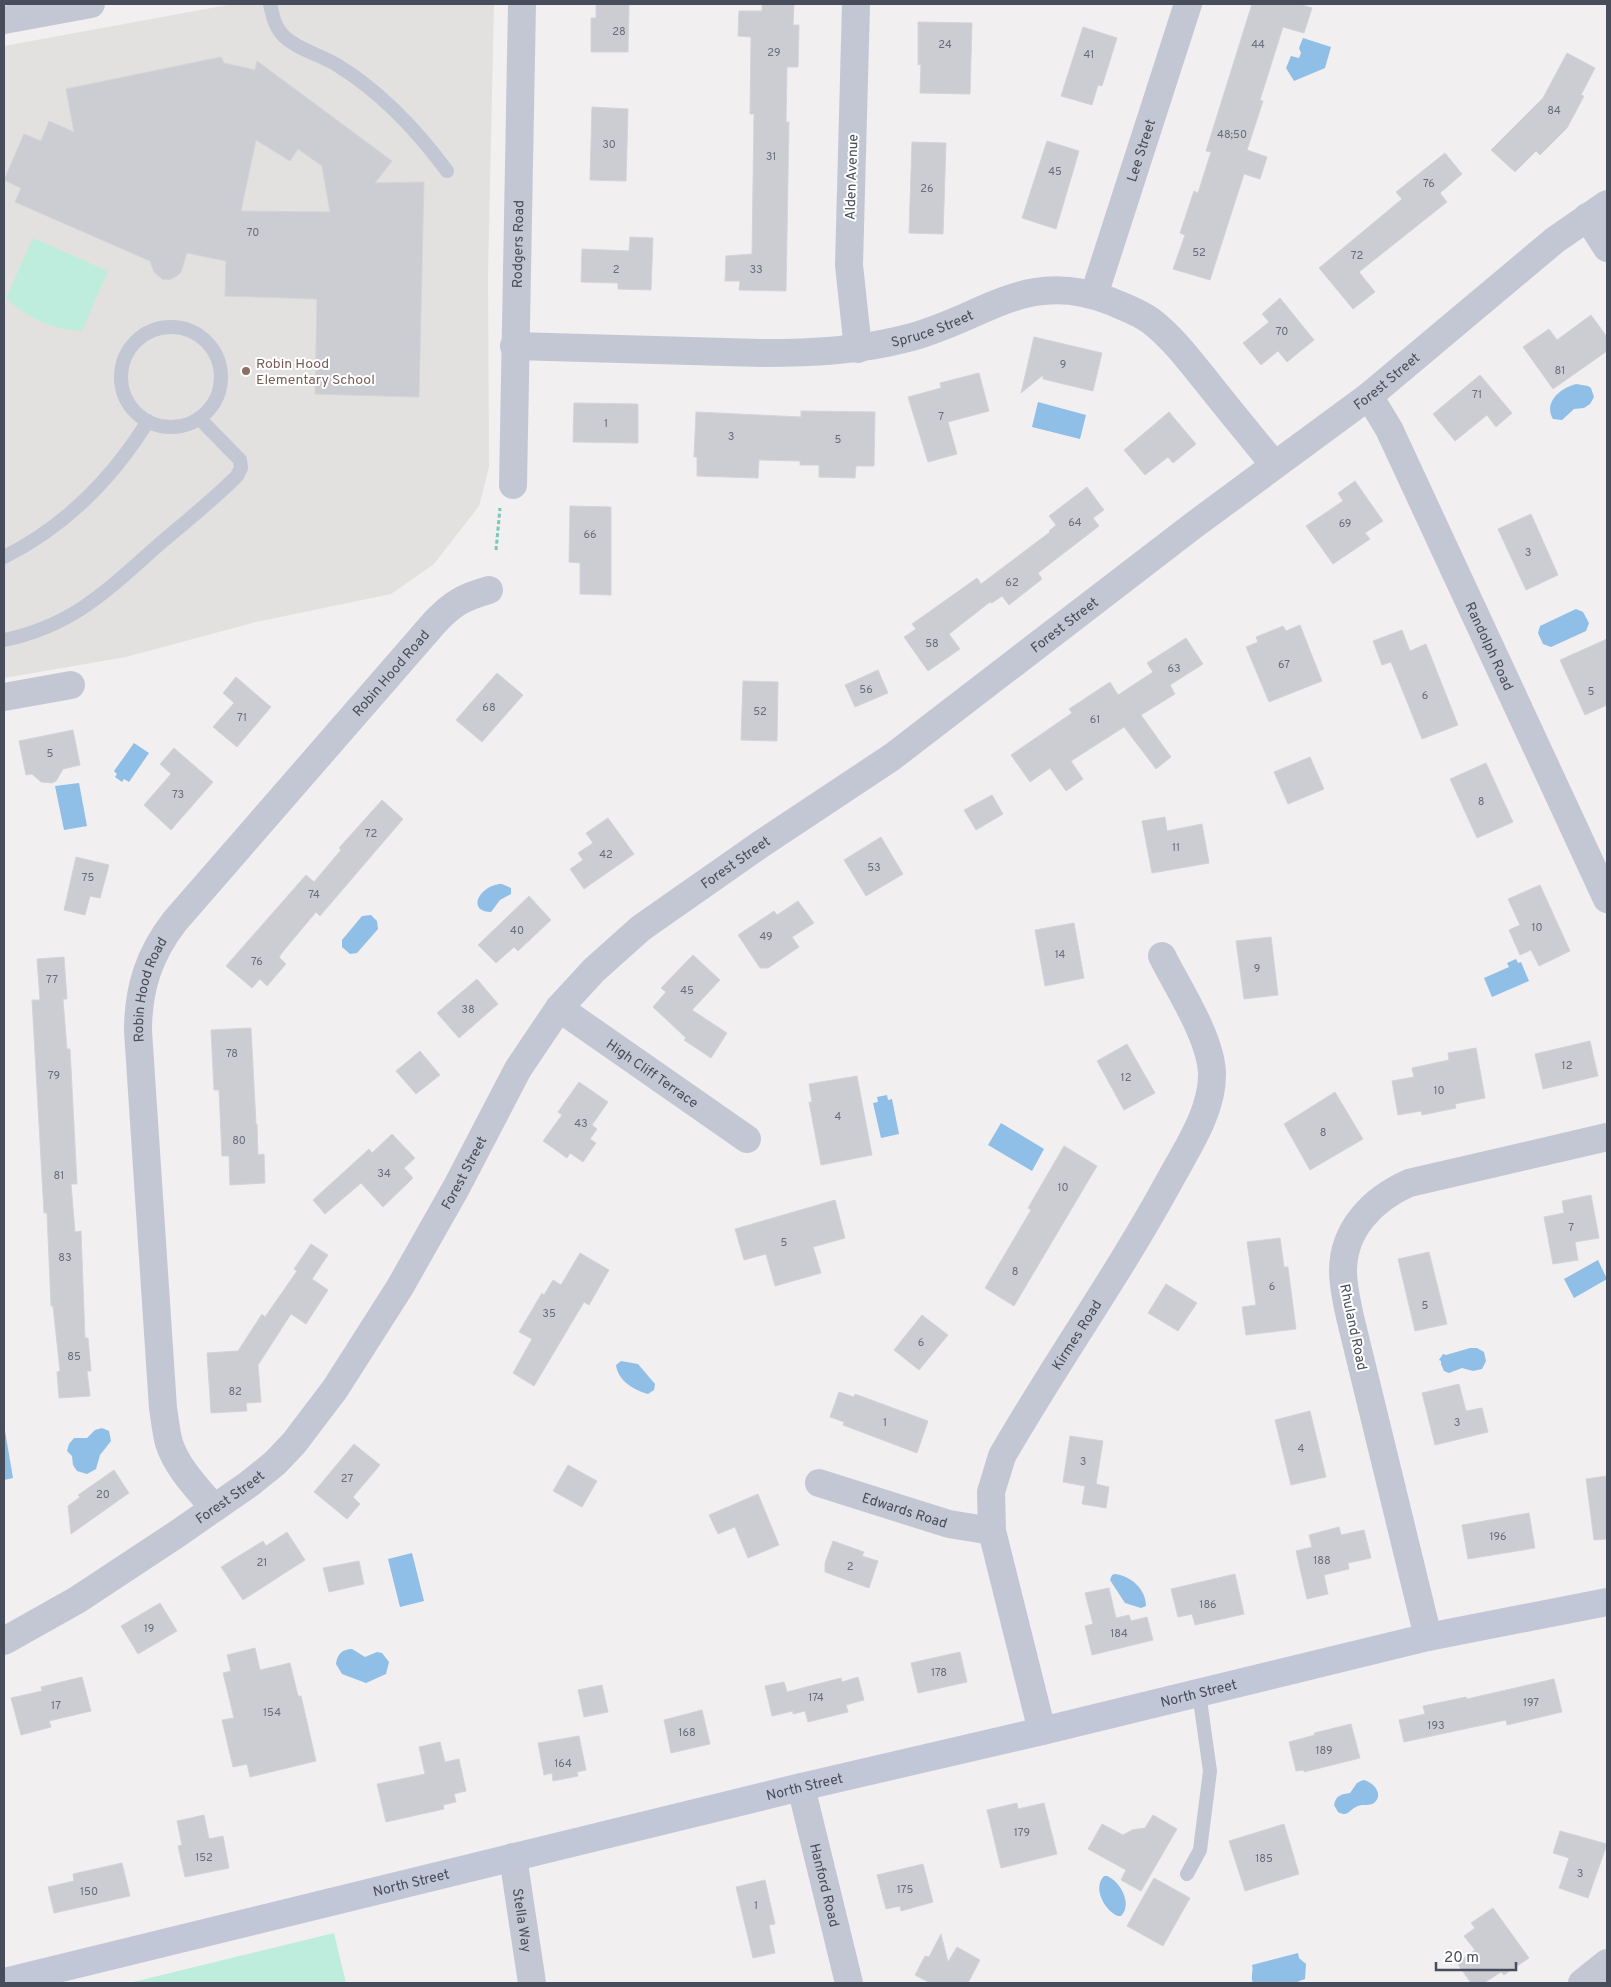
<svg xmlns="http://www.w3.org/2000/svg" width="1611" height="1987" viewBox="0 0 1611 1987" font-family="Overpass,sans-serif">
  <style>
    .education { fill: #e2e1e0 }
    .green { fill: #bfeddd }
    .water { fill: #8fbee7 }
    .building { fill: #cccdd3; stroke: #d3d3da; fill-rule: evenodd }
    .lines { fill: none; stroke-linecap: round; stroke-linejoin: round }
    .path { stroke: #79c9b6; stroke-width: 3; stroke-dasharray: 4 2.5; stroke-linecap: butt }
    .lane { stroke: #c3c7d3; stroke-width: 14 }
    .street { stroke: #c3c7d3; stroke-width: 28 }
    .secondary { stroke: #c2c7d7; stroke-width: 28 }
    .education-dot { fill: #8d6e63; stroke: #fff; stroke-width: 2 }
    .labels { text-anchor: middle; stroke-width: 4; stroke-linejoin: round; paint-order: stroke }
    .number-label { font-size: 11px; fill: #696d79 }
    .street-label { font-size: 14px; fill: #484d5b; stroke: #fff }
    .education-label { font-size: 14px; fill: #785e54; stroke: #fff; text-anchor: start }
  </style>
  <rect width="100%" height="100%" fill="#f1efef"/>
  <path class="education" d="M233,4H494L488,274L489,467L479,506L434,564L391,594L256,622L126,657L4,678V46Z"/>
  <path class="green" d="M33,238L108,271L82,331C53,330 27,318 6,298Z
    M334,1933L346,1983H129Z"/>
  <path class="water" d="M1303,38L1331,47L1325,68L1294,81L1286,68L1291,56L1299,58L1301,53L1299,48Z
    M1576,384L1588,386L1591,388L1594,397L1590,404L1584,408L1574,409L1562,420L1553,419C1543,402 1561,388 1576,384Z
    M1038,402L1086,415L1080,439L1032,427Z
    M1576,609L1583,612L1589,623L1586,631L1551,647L1543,644L1538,633L1540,626Z
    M134,743L149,753L129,782L124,779L122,782L115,777L117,774L114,771Z
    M79,783L87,826L64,830L55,786Z
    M502,884L511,888V894L500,900L491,912C465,911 481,884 502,884Z
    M371,915L377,921L378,929L357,953L350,954L342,947V940L362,916Z
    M1516,959L1518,963L1521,962L1529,981L1492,997L1484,978L1509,967L1507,963Z
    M887,1095L888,1100L892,1099L899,1134L881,1138L873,1103L878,1102L877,1097Z
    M1001,1123L1044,1149L1032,1171L988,1145Z
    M1598,1260L1607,1279L1574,1298L1564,1279Z
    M1470,1348H1477L1484,1352L1486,1361L1482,1369L1473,1371L1462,1368L1449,1373L1444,1371L1441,1364V1361L1439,1360L1443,1354L1446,1355Z
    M621,1361L638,1364L655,1384L654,1390L648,1394C634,1390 618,1381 616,1365Z
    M102,1428L109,1431L111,1441L100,1455L96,1469L87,1474L77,1471L73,1465L72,1456L67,1451L69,1444L74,1438H87L95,1430Z
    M4,1431H5L13,1478L4,1480Z
    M412,1553L424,1601L400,1607L388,1559Z
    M1115,1574C1131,1576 1146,1589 1146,1606L1141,1608L1125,1603L1110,1580L1112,1575Z
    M352,1649L365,1657L377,1652L382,1653L389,1662L386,1674L366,1683L342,1674L336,1664C337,1654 343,1649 352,1649Z
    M1363,1780C1372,1781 1385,1794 1374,1803C1369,1806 1363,1804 1358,1806C1349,1809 1349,1818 1338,1812L1334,1805C1336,1795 1342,1794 1350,1793L1357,1783Z
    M1104,1876H1107C1120,1881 1133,1904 1121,1916H1118C1105,1911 1092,1888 1104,1876Z
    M1298,1953L1299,1958L1306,1964L1305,1979L1297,1982V1983H1253C1250,1976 1254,1971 1252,1965Z"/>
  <path class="building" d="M596,4H629L628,52H591V18H596Z
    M762,4H794L793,25H799L798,67H787L786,122H789L786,291L739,290L740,281H725L726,256L752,254L754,114H750L751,37L738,36L739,11H762Z
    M1252,4H1299L1312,8L1304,33L1283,27L1260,100L1263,101L1247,150L1267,157L1260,179L1244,174L1210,280L1173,269L1185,235L1180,233L1194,191L1198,193L1211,152L1206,151Z
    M918,22L972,23L970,94L920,93L921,64L918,65Z
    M1083,27L1117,38L1102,86L1098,85L1092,105L1061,96Z
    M1567,53L1595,68L1581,95L1584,96L1567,128L1540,155L1536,151L1515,172L1491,150L1543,98Z
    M221,57L224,63L255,70L257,61L392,161L375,183L424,182L419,397L315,394L317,299L225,296L226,261L187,253L181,272L177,276L169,280L162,279L154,272L150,261L15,202L21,188L4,180L24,134L41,141L49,121L74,132L66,89ZM256,140L290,161L298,149L322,166L330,212L241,211Z
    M592,107L628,109L626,181L590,180Z
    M1047,141L1079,151L1056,229L1022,218Z
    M912,142L946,143L943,234L909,233Z
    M1445,153L1462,174L1440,193L1447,202L1359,272L1375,292L1353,309L1319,268L1402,199L1396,192Z
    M630,237L653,238L651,290L618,289V283L581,282L582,249L629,251Z
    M1280,298L1314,340L1287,362L1278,351L1261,365L1243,343L1269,322L1262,314Z
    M1591,315L1607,337V351L1553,389L1523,347L1549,329L1557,340Z
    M1034,337L1102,353L1093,391L1043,379V375L1021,393Z
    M979,373L989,411L948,422L957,454L928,462L908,397L941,388L940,383Z
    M1480,375L1512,413L1496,427L1487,415L1455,441L1433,414Z
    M574,403L638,404V443L573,442Z
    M801,411L875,412L874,466H856L855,478L819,477V465H800V461L759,460L758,478L697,476V457H694L696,412L801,417Z
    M1169,412L1196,444L1173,463L1168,457L1145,475L1124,450Z
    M1355,481L1383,521L1365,533L1370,539L1333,564L1306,526L1343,501L1338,493Z
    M1087,487L1104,510L1093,518L1099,526L1038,573L1042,579L1009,605L1002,596L992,603L990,602L949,634L960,649L928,671L904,637L916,629L912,624L977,578L981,584L1050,532L1049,531L1056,525L1049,516Z
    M570,506L611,507V595L580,594V563L569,562Z
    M1531,514L1558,575L1526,590L1498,529Z
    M1300,625L1322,681L1269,702L1246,647L1258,642L1256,637L1283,626L1286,631Z
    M1402,630L1410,651L1426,644L1458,725L1422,739L1391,662L1382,665L1373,641Z
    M1186,638L1203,664L1170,685L1175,694L1141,715L1171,757L1156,769L1124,727L1071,761L1083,779L1066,791L1050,768L1030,782L1011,755L1072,713L1069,709L1110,682L1118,695L1153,672L1147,663Z
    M1607,639V705L1585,715L1560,660Z
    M878,670L888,693L855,707L845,685Z
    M497,673L523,695L482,742L456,720Z
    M236,677L271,707L237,747L213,727L234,703L223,693Z
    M743,681L778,682L777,741L741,740Z
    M73,730L80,765L63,769L56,781L52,783L41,782L32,774L26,775L19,741Z
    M174,748L213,782L171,830L144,805L171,774L160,764Z
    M1310,757L1324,789L1288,804L1274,772Z
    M1486,763L1513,822L1477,838L1450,779Z
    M992,795L1003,814L976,830L964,810Z
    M382,800L403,819L320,916L316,912L285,949L279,957L286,964L267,986L260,979L252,988L226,966L306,875L314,882L341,850L339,848Z
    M1165,817L1167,831L1202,824L1209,863L1152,873L1142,821Z
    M608,818L634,854L584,889L570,869L583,860L578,853L593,843L586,833Z
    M881,837L903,874L866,896L844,860Z
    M76,857L109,865L100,898L90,896L85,915L64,910Z
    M1540,885L1570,951L1539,966L1531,950L1520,955L1509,930L1520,925L1508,899Z
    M529,896L551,920L518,951L514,947L496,963L478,945Z
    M798,901L814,923L792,937L799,947L768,968H760L738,935L774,911L777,915Z
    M1074,923L1084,978L1045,986L1035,930Z
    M1271,937L1278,995L1244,999L1236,941Z
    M693,955L720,980L692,1010L727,1033L711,1058L684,1040L686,1038L653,1007L666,992L661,988Z
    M64,957L67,999H63L67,1049H70L77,1184H71L75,1232L81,1231L85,1338H88L91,1371H87L90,1396L59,1398L57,1372L60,1371L53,1306H51L47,1213H44L32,1000H40L37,959Z
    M477,979L498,1004L459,1038L437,1013Z
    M251,1028L256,1124H257L258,1155L264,1154L265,1183L230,1185L229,1156H222L219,1090H214L211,1030Z
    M1590,1041L1598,1076L1543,1089L1535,1054Z
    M1127,1044L1155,1093L1124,1110L1097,1061Z
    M1476,1048L1485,1098L1455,1104L1456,1108L1422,1115L1421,1111L1398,1115L1392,1081L1414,1077L1412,1068L1449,1060L1448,1053Z
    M420,1051L440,1075L416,1094L396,1071Z
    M857,1076L872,1155L821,1165L809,1102H812L809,1084Z
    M579,1082L608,1102L592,1125L597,1129L590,1139L596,1143L583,1162L570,1153L567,1158L543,1141L562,1115L558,1112Z
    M1335,1092L1363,1139L1310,1170L1284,1124Z
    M392,1134L415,1158L404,1168L413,1178L383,1207L361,1183L325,1214L313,1200L369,1149L372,1153Z
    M1064,1146L1097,1166L1014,1306L985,1288L1031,1210L1028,1208Z
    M1591,1195L1599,1238L1575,1242L1578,1260L1553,1264L1544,1217L1564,1213L1562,1201Z
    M835,1200L845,1238L813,1247L821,1273L775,1286L766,1254L744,1260L735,1229Z
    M1280,1238L1284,1267H1288L1296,1329L1246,1335L1242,1307L1256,1305L1247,1242Z
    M311,1244L328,1255L312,1279L328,1290L306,1324L291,1314L258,1365L261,1402L246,1403L247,1411L211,1413L207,1353L238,1351L262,1314L265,1317L297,1271L294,1269Z
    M1429,1252L1447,1324L1415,1331L1398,1259Z
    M580,1253L609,1270L589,1305L584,1302L534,1386L513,1373L532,1339L519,1332L542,1293L544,1295L553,1280L561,1285Z
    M1166,1284L1197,1303L1178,1331L1148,1313Z
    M922,1315L948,1335L919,1370L894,1350Z
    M1459,1384L1466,1411L1482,1408L1488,1432L1435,1445L1422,1393Z
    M839,1392L854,1397L855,1394L928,1421L917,1453L843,1425L844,1422L830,1417Z
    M1310,1411L1326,1477L1291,1485L1275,1420Z
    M1070,1436L1103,1441L1096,1484L1109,1487L1106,1508L1082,1504L1085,1486L1063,1482Z
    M354,1444L380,1465L353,1497L360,1504L347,1519L314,1492Z
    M568,1465L597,1481L582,1507L553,1491Z
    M114,1470L129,1493L71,1534L68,1506L80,1497L78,1495Z
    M1607,1476V1539L1594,1540L1586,1479Z
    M758,1494L779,1545L748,1558L735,1527L718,1534L709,1515Z
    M1529,1513L1535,1548L1468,1559L1462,1525Z
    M1339,1527L1341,1535L1364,1530L1371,1558L1348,1563L1349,1569L1324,1575L1328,1594L1307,1599L1296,1551L1312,1547L1309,1535Z
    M287,1532L305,1560L243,1600L221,1567L263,1541L266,1546Z
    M833,1541L864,1552L862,1556L878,1561L869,1588L825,1572V1563Z
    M359,1561L364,1584L329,1592L323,1568Z
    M1235,1574L1244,1614L1195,1625L1192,1614L1178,1617L1171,1589Z
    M1109,1588L1116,1618L1129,1615L1131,1621L1147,1617L1153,1640L1092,1655L1085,1626L1093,1624L1085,1593Z
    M160,1603L177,1631L138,1654L121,1626Z
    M255,1648L260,1670L290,1663L298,1696H301L316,1761L250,1777L247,1764L233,1767L222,1720L234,1718L223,1673L231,1671L227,1655Z
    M960,1652L967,1682L918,1693L911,1663Z
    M82,1677L91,1711L49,1721L51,1727L21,1735L11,1698L42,1691L41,1687Z
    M858,1677L864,1700L846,1705L848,1712L808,1722L805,1711L793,1714V1711L772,1716L765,1686L784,1682L787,1692L841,1678L842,1682Z
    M1554,1679L1562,1712L1507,1725L1506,1720L1404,1742L1399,1720L1425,1714L1423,1706L1466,1697L1467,1699Z
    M602,1685L608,1712L584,1717L578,1690Z
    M702,1710L710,1744L671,1753L664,1720Z
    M1351,1724L1360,1758L1304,1772V1770L1296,1771L1289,1742L1315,1735L1314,1733Z
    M579,1736L586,1770L577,1772L578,1776L553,1781L552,1773L544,1775L538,1743Z
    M440,1742L445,1762L459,1759L466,1791L454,1794L456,1802L443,1805L444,1809L386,1822L377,1784L425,1774L419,1747Z
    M1017,1803L1018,1809L1044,1803L1057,1854L1001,1868L987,1810Z
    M204,1815L209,1839L223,1836L229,1868L185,1877L178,1846L182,1845L177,1821Z
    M1153,1815L1177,1829L1141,1891L1121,1880L1126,1870L1088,1849L1102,1824L1123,1835L1132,1830L1145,1828Z
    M1284,1824L1299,1874L1245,1891L1229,1841Z
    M1560,1831L1607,1844L1588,1898L1559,1888L1569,1858L1553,1853Z
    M122,1863L130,1896L54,1913L48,1887L74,1881L73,1874Z
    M923,1864L933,1902L901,1911L900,1906L886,1909L877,1875Z
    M1154,1878L1190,1898L1163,1946L1127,1926Z
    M765,1880L775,1924L769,1925L775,1953L753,1958L736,1887Z
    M1493,1908L1529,1958L1504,1975L1501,1972L1484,1983H1471L1457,1963L1475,1950L1464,1936L1475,1928L1471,1923Z
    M941,1934L948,1962L957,1947L980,1960L968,1983H930L915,1975L925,1956L929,1957Z"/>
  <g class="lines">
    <path class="path" d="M496,550L500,508"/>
    <path class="lane" d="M270,4C273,17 275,29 286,38C299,50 321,55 337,65C381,92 416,129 447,171
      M121 377a50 50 0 1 1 100 0a50 50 0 1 1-100 0Z
      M4,557C66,526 112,479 148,421
      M4,640C76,625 109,588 163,541C188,520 214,499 237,476L241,468L240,460L199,418
      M1187,1874L1200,1850L1210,1771L1199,1693"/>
    <g class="street">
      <path d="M856,4L849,265L858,349"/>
      <path d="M4,20L91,4"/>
      <path d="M1587,217L1607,248"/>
      <path id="s1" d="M1094,295L1188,4"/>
      <path id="s2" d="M514,346L761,353C811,353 859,351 908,338C983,319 1026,268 1110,301C1124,307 1139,312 1151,321C1173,338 1190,361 1207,382C1229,410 1252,437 1274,465"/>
      <path id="s3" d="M1369,396L1389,429L1607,899"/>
      <path id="s4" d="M513,485L522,4"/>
      <path d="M4,697L71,685"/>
      <path id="s5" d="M559,1008L747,1139"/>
      <path id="s6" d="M819,1483L949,1524L992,1531"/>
      <path id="s7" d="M214,1508C198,1489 177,1468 169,1443C166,1432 165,1420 163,1408L138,1031C138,989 149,954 175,921L435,622C453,603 464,597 489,590"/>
      <path d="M1428,1637L1350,1317C1347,1302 1343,1287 1343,1271C1343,1229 1373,1199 1409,1183L1607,1137"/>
      <path id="s8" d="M4,1641L77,1600L177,1534L249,1484L275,1463L294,1443L335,1389L400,1287L456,1188L518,1069L559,1008L594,970L641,928L761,844L892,757L1194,525L1369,396L1555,240L1607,204"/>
      <path id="s9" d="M1042,1731L992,1531L991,1492L1002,1456C1056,1362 1119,1274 1171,1178C1188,1147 1213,1110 1212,1073C1211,1038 1178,988 1162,956"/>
      <path id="s10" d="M801,1787L849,1983"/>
      <path id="s11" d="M513,1857L532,1983"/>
      <path d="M1582,1983L1607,1963"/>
    </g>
    <path class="secondary" id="s12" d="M4,1982L801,1787L1042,1731L1428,1637L1607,1602"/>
  </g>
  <circle class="education-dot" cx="246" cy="371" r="5"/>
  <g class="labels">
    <g class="number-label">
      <text x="619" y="35">28</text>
      <text x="945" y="48">24</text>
      <text x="1258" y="48">44</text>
      <text x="774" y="56">29</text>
      <text x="1089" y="58">41</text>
      <text x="1554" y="114">84</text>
      <text x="1232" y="138">48;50</text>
      <text x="609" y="148">30</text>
      <text x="771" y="160">31</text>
      <text x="1055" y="175">45</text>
      <text x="1429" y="187">76</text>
      <text x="927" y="192">26</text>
      <text x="253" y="236">70</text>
      <text x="1199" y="256">52</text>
      <text x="1357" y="259">72</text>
      <text x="616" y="273">2</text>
      <text x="756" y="273">33</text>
      <text x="1282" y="335">70</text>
      <text x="1063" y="368">9</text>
      <text x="1560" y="374">81</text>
      <text x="1477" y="398">71</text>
      <text x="941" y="420">7</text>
      <text x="606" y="427">1</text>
      <text x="731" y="440">3</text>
      <text x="838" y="443">5</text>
      <text x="1075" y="526">64</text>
      <text x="1345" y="527">69</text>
      <text x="590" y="538">66</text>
      <text x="1528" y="556">3</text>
      <text x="1012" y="586">62</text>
      <text x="932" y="647">58</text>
      <text x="1284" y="668">67</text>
      <text x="1174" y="672">63</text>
      <text x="866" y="693">56</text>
      <text x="1591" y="695">5</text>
      <text x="1425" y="699">6</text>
      <text x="489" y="711">68</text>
      <text x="760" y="715">52</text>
      <text x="242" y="721">71</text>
      <text x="1095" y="723">61</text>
      <text x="50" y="757">5</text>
      <text x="178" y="798">73</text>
      <text x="1481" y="805">8</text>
      <text x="371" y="837">72</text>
      <text x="1176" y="851">11</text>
      <text x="606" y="858">42</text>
      <text x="874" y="871">53</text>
      <text x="88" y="881">75</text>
      <text x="314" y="898">74</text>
      <text x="1537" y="931">10</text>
      <text x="517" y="934">40</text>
      <text x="766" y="940">49</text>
      <text x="1060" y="958">14</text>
      <text x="257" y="965">76</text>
      <text x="1257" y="972">9</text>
      <text x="52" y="983">77</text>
      <text x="687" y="994">45</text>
      <text x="468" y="1013">38</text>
      <text x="232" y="1057">78</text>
      <text x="1567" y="1069">12</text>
      <text x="54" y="1079">79</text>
      <text x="1126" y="1081">12</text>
      <text x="1439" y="1094">10</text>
      <text x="838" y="1120">4</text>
      <text x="581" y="1127">43</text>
      <text x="1323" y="1136">8</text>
      <text x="239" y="1144">80</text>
      <text x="384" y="1177">34</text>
      <text x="59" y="1179">81</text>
      <text x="1063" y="1191">10</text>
      <text x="1571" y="1231">7</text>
      <text x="784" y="1246">5</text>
      <text x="65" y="1261">83</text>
      <text x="1015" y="1275">8</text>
      <text x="1272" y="1290">6</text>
      <text x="1425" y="1309">5</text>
      <text x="549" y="1317">35</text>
      <text x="921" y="1346">6</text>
      <text x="74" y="1360">85</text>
      <text x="235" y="1395">82</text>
      <text x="885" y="1426">1</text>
      <text x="1457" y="1426">3</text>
      <text x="1301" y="1452">4</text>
      <text x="1083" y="1465">3</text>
      <text x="347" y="1482">27</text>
      <text x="103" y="1498">20</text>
      <text x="1498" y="1540">196</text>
      <text x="1322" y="1564">188</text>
      <text x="262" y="1566">21</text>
      <text x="850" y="1570">2</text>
      <text x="1208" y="1608">186</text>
      <text x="149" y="1632">19</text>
      <text x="1119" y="1637">184</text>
      <text x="939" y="1676">178</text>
      <text x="816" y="1701">174</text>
      <text x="1531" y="1706">197</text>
      <text x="56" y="1709">17</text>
      <text x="272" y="1716">154</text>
      <text x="1436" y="1729">193</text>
      <text x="687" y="1736">168</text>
      <text x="1324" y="1754">189</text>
      <text x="563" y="1767">164</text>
      <text x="1022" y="1836">179</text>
      <text x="204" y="1861">152</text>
      <text x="1264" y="1862">185</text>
      <text x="1580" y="1877">3</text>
      <text x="905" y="1893">175</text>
      <text x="89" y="1895">150</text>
      <text x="756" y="1909">1</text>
    </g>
    <g class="street-label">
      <text dy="5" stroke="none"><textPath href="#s1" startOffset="152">Lee Street</textPath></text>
      <text transform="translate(851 177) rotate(-88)" y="5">Alden Avenue</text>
      <text dy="5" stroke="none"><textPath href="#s4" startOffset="241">Rodgers Road</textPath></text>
      <text dy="5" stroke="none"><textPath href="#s2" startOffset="421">Spruce Street</textPath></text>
      <text dy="5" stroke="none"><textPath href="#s8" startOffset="1902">Forest Street</textPath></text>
      <text dy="5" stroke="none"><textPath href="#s8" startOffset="1498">Forest Street</textPath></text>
      <text dy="5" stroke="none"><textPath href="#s3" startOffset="278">Randolph Road</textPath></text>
      <text dy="5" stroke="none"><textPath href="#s7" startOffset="940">Robin Hood Road</textPath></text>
      <text dy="5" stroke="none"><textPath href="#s8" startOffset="1092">Forest Street</textPath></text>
      <text dy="5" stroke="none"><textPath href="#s7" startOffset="536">Robin Hood Road</textPath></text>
      <text dy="5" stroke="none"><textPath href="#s5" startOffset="114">High Cliff Terrace</textPath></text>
      <text dy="5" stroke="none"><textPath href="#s8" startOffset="672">Forest Street</textPath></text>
      <text transform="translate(1354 1327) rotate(78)" y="5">Rhuland Road</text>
      <text dy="5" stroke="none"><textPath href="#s9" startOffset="425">Kirmes Road</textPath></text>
      <text dy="5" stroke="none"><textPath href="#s8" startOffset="268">Forest Street</textPath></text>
      <text dy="5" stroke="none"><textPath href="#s6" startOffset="90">Edwards Road</textPath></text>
      <text dy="5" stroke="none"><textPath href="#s12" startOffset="1229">North Street</textPath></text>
      <text dy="5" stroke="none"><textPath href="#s12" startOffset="824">North Street</textPath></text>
      <text dy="5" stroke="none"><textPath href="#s12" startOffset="419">North Street</textPath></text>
      <text dy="5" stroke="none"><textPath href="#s10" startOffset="101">Hanford Road</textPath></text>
      <text dy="5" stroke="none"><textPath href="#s11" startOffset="64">Stella Way</textPath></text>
    </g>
    <g class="education-label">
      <text x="256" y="368">Robin Hood<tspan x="256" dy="16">Elementary School</tspan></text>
    </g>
  </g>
  <rect width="1611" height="1987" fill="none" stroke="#484d5b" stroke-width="10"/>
  <path d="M1436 1962v8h80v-8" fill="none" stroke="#484d5b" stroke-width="2.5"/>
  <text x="1444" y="1962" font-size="15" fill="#484d5b" stroke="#ffffff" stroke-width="4" paint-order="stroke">20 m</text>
</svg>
